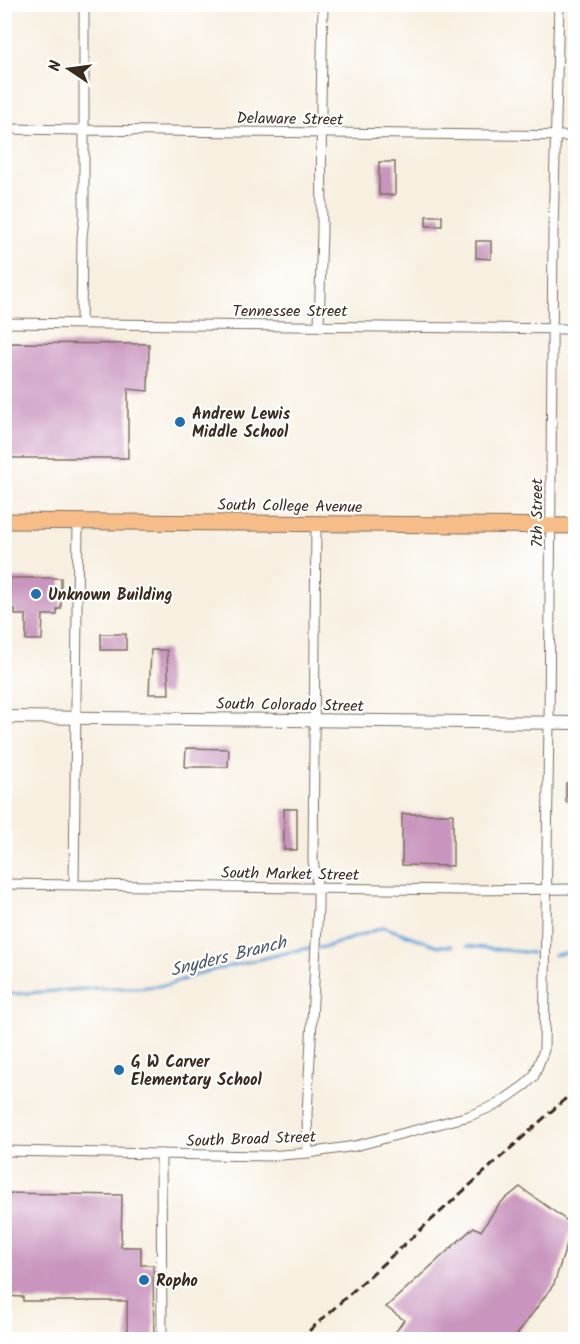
<svg xmlns="http://www.w3.org/2000/svg" width="580" height="1344" viewBox="0 0 580 1344" font-family="Kalam,sans-serif">
  <style>
    .lines { fill: none; stroke-linecap: round; stroke-linejoin: round }
    .stream { stroke: #65a1d6; stroke-width: 3 }
    .building { fill: #c995be }
    .minor-casing { stroke: #7d6f62; stroke-width: 11 }
    .tertiary-casing { stroke: #7d6f62; stroke-width: 14 }
    .primary-casing { stroke: #7d6f62; stroke-width: 17 }
    .minor { stroke: #fff; stroke-width: 9 }
    .tertiary { stroke: #fff; stroke-width: 12 }
    .primary { stroke: #f7bd88; stroke-width: 15 }
    .rail { stroke: #3b2a1e; stroke-width: 3; stroke-dasharray: 9 4.5; stroke-linecap: butt }
    .poi-dot { fill: #1f6fb2; stroke: #fff; stroke-width: 2 }
    .labels { text-anchor: middle; stroke-width: 4.5; stroke-linejoin: round; paint-order: stroke }
    .street-label { font-size: 16px; fill: #3b2a1e; stroke: #fff }
    .poi-label { font-size: 16px; font-weight: bold; fill: #3b2a1e; stroke: #fff; text-anchor: start }
    .water-label { font-size: 18px; font-style: italic; fill: #4c5a68; stroke: #fff }
  </style>
  <rect width="100%" height="100%" fill="#fff"/>
  <filter id="ink" filterUnits="userSpaceOnUse"><feTurbulence type="fractalNoise" baseFrequency=".0167" numOctaves="2"/><feDisplacementMap in="SourceGraphic" scale="12" xChannelSelector="R" yChannelSelector="G"/><feConvolveMatrix kernelMatrix="1 2 1 2 8 2 1 2 1" color-interpolation-filters="sRGB"/></filter>
  <filter id="wash" filterUnits="userSpaceOnUse"><feTurbulence type="fractalNoise" baseFrequency=".008" numOctaves="4" result="noise"/><feDisplacementMap in="SourceGraphic" scale="24" xChannelSelector="R" yChannelSelector="G"/><feGaussianBlur stdDeviation="1.35" result="paint"/><feColorMatrix in="noise" values="0 0 0 0 0 0 0 0 0 0 0 0 0 0 0 0 0 1.4 0 .05"/><feComposite in="paint" operator="in"/></filter>
  <g filter="url(#wash)">
    <rect width="100%" height="100%" fill="#f7efe0"/>
    <g class="lines">
      <path class="stream" d="M467,946L532,953
        M554,955L576,951
        M4,993L15,994L97,988H137L168,985L201,973L303,949L326,947L384,927L438,946H452"/>
    </g>
    <g id="blocks">
      <path class="building" d="M379,162H395V195H379Z
        M426,216H442V226H426Z
        M476,241H491V259L476,258Z
        M4,343L149,344L148,391L128,389V458H4Z
        M10,578H61V609H57V615H43L42,640H26V615H15V609H10Z
        M101,634H126V650H101Z
        M151,650H167L169,694H149Z
        M186,748L229,749L228,767H185Z
        M566,783H576V802H566Z
        M284,809H297V850H284Z
        M402,814H453V866L402,865Z
        M520,1187L573,1225L554,1284L513,1340H390L404,1320L386,1307L474,1227L481,1231L499,1204Z
        M4,1193L122,1195L121,1247H141V1265H153L154,1340H127V1301H23V1297L4,1296Z"/>
    </g>
  </g>
  <g filter="url(#ink)">
    <use href="#blocks" fill-opacity="0" stroke="#7d6f62" stroke-width="1.5"/>
    <g class="lines">
      <g class="minor-casing">
        <path id="minor" d="M4,129L576,136
          M4,323L576,329
          M81,324L82,237L84,219V4
          M319,325L322,231L321,104L323,4
          M4,884L464,890L576,889
          M74,884L78,521
          M4,1151L268,1156L308,1153L355,1146L469,1116L498,1104L525,1085L534,1076L544,1050L549,723L553,232L559,4
          M308,1153L307,1114L318,907V889L313,861L316,523
          M161,1154L162,1340"/>
      </g>
      <g class="tertiary-casing">
        <path id="tertiary" d="M4,717L576,723"/>
      </g>
      <g class="primary-casing">
        <path id="primary" d="M4,521L576,526"/>
      </g>
      <use href="#minor" class="minor"/>
      <use href="#tertiary" class="tertiary"/>
      <use href="#primary" class="primary"/>
      <path class="rail" d="M299,1340L576,1089"/>
    </g>
  </g>
  <g class="poi-dot">
    <circle cx="180" cy="422" r="6"/>
    <circle cx="36" cy="594" r="6"/>
    <circle cx="119" cy="1070" r="6"/>
    <circle cx="144" cy="1280" r="6"/>
  </g>
  <g class="labels">
    <g class="street-label">
      <text transform="translate(290 118) rotate(1)" y="6">Delaware Street</text>
      <text x="290" y="316">Tennessee Street</text>
      <text transform="translate(290 505) rotate(1)" y="6">South College Avenue</text>
      <text transform="translate(536 513) rotate(-90)" y="6">7th Street</text>
      <text transform="translate(290 704) rotate(1)" y="6">South Colorado Street</text>
      <text transform="translate(290 873) rotate(1)" y="6">South Market Street</text>
      <text transform="translate(251 1138) rotate(-2)" y="6">South Broad Street</text>
    </g>
    <g class="poi-label">
      <text x="192" y="419">Andrew Lewis<tspan x="192" dy="18">Middle School</tspan></text>
      <text x="48" y="600">Unknown Building</text>
      <text x="131" y="1067">G W Carver<tspan x="131" dy="18">Elementary School</tspan></text>
      <text x="156" y="1286">Ropho</text>
    </g>
    <g class="water-label">
      <text transform="translate(228 956) rotate(-14)" y="6">Snyders Branch</text>
    </g>
  </g>
  <rect width="580" height="1344" fill="none" stroke="#fff" stroke-width="24"/>
  <g transform="translate(69 69) rotate(283)" stroke="#ffffff" stroke-width="4.5" paint-order="stroke">
  <path d="M0-4.5L10 22L0 15L-10 22Z" fill="#3b2a1e"/>
  <text y="-9" font-size="16" font-weight="bold" text-anchor="middle" fill="#3b2a1e">N</text>
  </g>
</svg>
